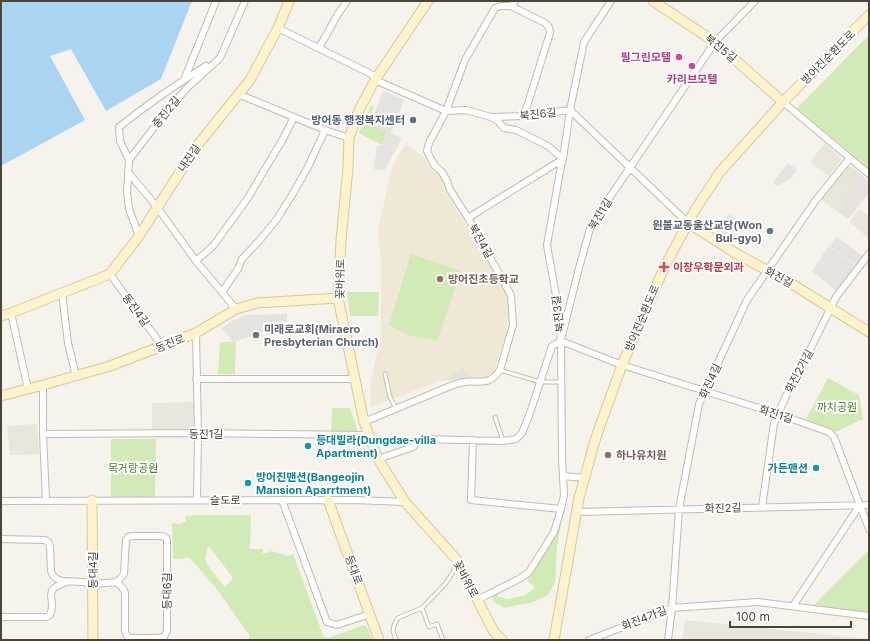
<svg xmlns="http://www.w3.org/2000/svg" width="870" height="641" viewBox="0 0 870 641" font-family="Inter,'Noto Sans KR',sans-serif">
  <style>
    .residential { fill: #eae5da }
    .industrial { fill: #e6e2dd }
    .education { fill: #efe8d6 }
    .green { fill: #d2eab5; fill-rule: evenodd }
    .parking { fill: #e5e3e0 }
    .water { fill: #a9d4f2 }
    .lines { fill: none; stroke-linecap: round; stroke-linejoin: round }
    .lane-casing { stroke: #c2bbae; stroke-width: 5 }
    .street-casing { stroke: #c2bbae; stroke-width: 8 }
    .secondary-casing { stroke: #d6c79b; stroke-width: 11 }
    .lane { stroke: #fff; stroke-width: 3 }
    .street { stroke: #fff; stroke-width: 6 }
    .secondary { stroke: #fff3cd; stroke-width: 9 }
    .hotel-dot { fill: #d1479c; stroke: #fff; stroke-width: 1.5 }
    .service-dot { fill: #5c6f8a; stroke: #fff; stroke-width: 1.5 }
    .worship-dot { fill: #6b7280; stroke: #fff; stroke-width: 1.5 }
    .health-dot { fill: #e0444e; stroke: #fff; stroke-width: 1.5 }
    .education-dot { fill: #8d6e63; stroke: #fff; stroke-width: 1.5 }
    .culture-dot { fill: #0f9aa8; stroke: #fff; stroke-width: 1.5 }
    .labels { text-anchor: middle; stroke-width: 4; stroke-linejoin: round; paint-order: stroke }
    .street-label { font-size: 11px; fill: #4b4439; stroke: #fff }
    .hotel-label { font-size: 11px; font-weight: bold; fill: #b23c85; stroke: #fff; text-anchor: end }
    .service-label { font-size: 11px; font-weight: bold; fill: #4e5e75; stroke: #fff; text-anchor: end }
    .worship-label { font-size: 11px; font-weight: bold; fill: #5b616d; stroke: #fff; text-anchor: end }
    .health-label { font-size: 11px; font-weight: bold; fill: #be3a42; stroke: #fff; text-anchor: start }
    .education-label { font-size: 11px; font-weight: bold; fill: #785e54; stroke: #fff; text-anchor: start }
    .park-label { font-size: 11px; fill: #4a7f2a; stroke: #fff }
    .culture-label { font-size: 11px; font-weight: bold; fill: #0d838f; stroke: #fff; text-anchor: start }
  </style>
  <rect width="100%" height="100%" fill="#f6f3ec"/>
  <path class="residential" d="M825,143L840,157L841,161L829,176L810,162Z
    M848,166L852,167L869,182V193L848,219L821,200Z
    M859,209L869,216V238L849,222Z
    M194,402L193,428L189,431H152V403Z
    M37,424L39,454L10,455L7,426Z
    M685,620L869,639V640H682Z"/>
  <path class="industrial" d="M837,237L863,256L856,265L830,246Z
    M829,246L855,265L836,291L812,271Z"/>
  <path class="education" d="M406,144L424,157L433,172L442,173L445,183L444,189L508,297V329L493,374L489,379L482,381L470,378L463,367L440,381L371,407L370,384L381,336V262L378,231L392,166Z"/>
  <path class="green" d="M869,35V168L797,108Z
    M371,106L374,107L371,113L374,115L370,125L387,131L382,145L359,133Z
    M411,254L461,271L437,341L408,335L389,325Z
    M347,292H379L378,316H350Z
    M220,342H236L235,374H218Z
    M828,378L859,395L863,419L836,432L806,419Z
    M332,408H350L358,432L331,433Z
    M111,439H156L155,497H111Z
    M564,508L557,547L555,583L548,595L538,600L530,603L503,608L502,606L492,601L494,596L498,593V597L508,599L525,595L535,588L527,580Z
    M195,515H251L250,549H263L262,553H268L271,551L289,556L293,554L323,635L325,637L328,638L364,625L367,627L372,640H249V635L219,592L190,558L173,559L172,523L180,524L186,521L185,516ZM208,546L212,550L233,578L225,587L211,570L205,560Z
    M869,550V613L812,607Z"/>
  <path class="parking" d="M383,91L404,100L391,133L402,138L385,170L374,169L377,146L382,145L387,132L370,125Z
    M788,163L797,170L791,178L778,186L773,182Z
    M855,169L869,182V193L848,219L838,212L859,184L849,175Z
    M729,214L742,223L729,242L719,236L726,226L723,224Z
    M287,314V332H263L233,342L222,328L234,320L246,315Z
    M463,367L470,378L440,381Z"/>
  <path class="water" d="M1,1H192L161,79L106,111L71,49L50,56L85,120L1,166Z"/>
  <g class="lines">
    <g class="lane-casing">
      <path id="lane" d="M500,370L540,382H561
        M385,374L390,397L396,409
        M495,417L503,441
        M422,608L429,627L437,624L443,640
        M396,640L393,631L394,625L398,618L422,608L446,583L453,572L456,563"/>
    </g>
    <g class="street-casing">
      <path id="street" d="M511,6L545,23C549,26 550,29 550,33L524,116
        M278,28L377,77
        M319,48L338,14L347,1
        M184,80L216,1
        M375,80L446,111L466,110L491,117L524,116L570,110L688,223
        M238,94L325,130L349,138
        M783,102L869,174
        M129,160L120,141L119,127C148,104 175,85 206,66
        M128,172L157,207L196,261L236,309
        M468,218L563,159L548,146L516,130L504,128L498,121L492,118
        M139,236L129,209L127,192L129,160L169,108L188,87L220,58L245,1
        M196,261L213,246L248,198L259,179L283,139L294,117
        M110,274L162,346
        M222,292L238,269L242,259L259,241L277,219L292,195L308,167L325,130
        M62,293L68,343L76,376
        M11,313L28,389
        M196,333L198,433L197,500
        M562,336L579,268L591,225L715,42L755,1
        M561,341L622,365L778,414L829,432L834,437L869,529
        M196,379H355
        M43,385V434L46,500
        M364,422L448,387C453,385 458,383 464,382C481,380 488,387 500,370L513,325L511,295L468,218L449,188L448,183L442,172L435,166L431,159L427,151L429,143L446,111L465,60L495,8L501,6H511L515,1
        M43,434L198,433L368,435
        M473,440L471,500L561,509
        M378,459L413,447L418,442L424,439L503,441L516,439L522,433L529,416L552,346L561,341
        M563,476L585,478
        M282,500L327,622L337,625L370,614
        M1,501L353,500L405,502
        M762,507L774,423L786,396L797,376L836,297L869,254
        M576,512L869,505
        M1,539L45,540L49,543L50,547L51,571C55,585 71,580 82,582C86,582 90,584 94,584C101,584 110,581 117,583C121,585 123,588 125,593V632L128,637L131,638H159L164,637L167,631V541L166,538L162,536H133L128,537L126,540L124,574L119,580L115,582
        M477,600L519,579L529,572L554,532L561,509L564,495L562,459L561,341L558,307L547,245L561,166L563,159L570,110L584,42L611,1
        M793,606L860,505
        M1,617H46L50,615C58,598 39,591 67,582
        M589,640L672,608L758,602L869,616
        M668,640L672,608L679,509L699,404L747,300L816,200L850,158"/>
    </g>
    <g class="secondary-casing">
      <path id="secondary" d="M428,1L375,80L360,108L349,138L348,168L341,240L338,298L364,422L378,459L405,502L457,560L494,632L502,640
        M653,1L715,42L783,102
        M688,223L737,254L792,284L869,332
        M1,316L11,313L110,274L139,236L196,147L250,80L278,28L289,1
        M1,396L43,385L110,366L196,333L236,309L257,303L338,298
        M92,500L93,640
        M328,500L379,640
        M554,640L579,498L596,437L622,365L664,268L695,210L720,172L783,102L869,15"/>
    </g>
    <use href="#lane" class="lane"/>
    <use href="#street" class="street"/>
    <use href="#secondary" class="secondary"/>
  </g>
  <g class="hotel-dot">
    <circle cx="679" cy="57" r="4"/>
    <circle cx="692" cy="66" r="4"/>
  </g>
  <circle class="service-dot" cx="413" cy="120" r="4"/>
  <g class="worship-dot">
    <circle cx="770" cy="231" r="4"/>
    <circle cx="256" cy="335" r="4"/>
  </g>
  <path class="health-dot" d="M662 261h4v4h4v4h-4v4h-4v-4h-4v-4h4z"/>
  <g class="education-dot">
    <circle cx="440" cy="279" r="4"/>
    <circle cx="608" cy="455" r="4"/>
  </g>
  <g class="culture-dot">
    <circle cx="308" cy="446" r="4"/>
    <circle cx="816" cy="468" r="4"/>
    <circle cx="248" cy="483" r="4"/>
  </g>
  <g class="labels">
    <g class="street-label">
      <text transform="translate(721 48) rotate(39)" y="4">북진5길</text>
      <text transform="translate(828 57) rotate(-45)" y="4">방어진순환도로</text>
      <text transform="translate(166 112) rotate(-50)" y="4">중진2길</text>
      <text transform="translate(538 114) rotate(-6)" y="4">북진6길</text>
      <text transform="translate(189 158) rotate(-56)" y="4">내진길</text>
      <text transform="translate(600 214) rotate(-59)" y="4">북진1길</text>
      <text transform="translate(481 241) rotate(60)" y="4">북진4길</text>
      <text transform="translate(779 277) rotate(29)" y="4">화진길</text>
      <text transform="translate(340 279) rotate(-89)" y="4">꽃바위로</text>
      <text transform="translate(136 310) rotate(54)" y="4">동진4길</text>
      <text transform="translate(558 314) rotate(-97)" y="4">북진3길</text>
      <text transform="translate(642 318) rotate(-67)" y="4">방어진순환도로</text>
      <text transform="translate(170 343) rotate(-21)" y="4">동진로</text>
      <text transform="translate(799 371) rotate(-62)" y="4">화진2가길</text>
      <text transform="translate(710 381) rotate(-65)" y="4">화진4길</text>
      <text transform="translate(776 414) rotate(18)" y="4">화진1길</text>
      <text x="206" y="438">동진1길</text>
      <text x="225" y="504">슬도로</text>
      <text transform="translate(723 508) rotate(-1)" y="4">화진2길</text>
      <text transform="translate(93 570) rotate(-90)" y="4">등대4길</text>
      <text transform="translate(354 570) rotate(70)" y="4">등대로</text>
      <text transform="translate(466 579) rotate(62)" y="4">꽃바위로</text>
      <text transform="translate(167 591) rotate(-90)" y="4">등대6길</text>
      <text transform="translate(644 618) rotate(-21)" y="4">화진4가길</text>
    </g>
    <g class="hotel-label">
      <text x="671" y="61">필그린모텔</text>
      <text x="692" y="83" text-anchor="middle">카리브모텔</text>
    </g>
    <g class="service-label">
      <text x="405" y="124">방어동 행정복지센터</text>
    </g>
    <g class="worship-label">
      <text x="762" y="229">원불교동울산교당(Won<tspan x="762" dy="13">Bul-gyo)</tspan></text>
      <text x="264" y="333" text-anchor="start">미래로교회(Miraero<tspan x="264" dy="13">Presbyterian Church)</tspan></text>
    </g>
    <g class="health-label">
      <text x="673" y="271">이창우학문외과</text>
    </g>
    <g class="education-label">
      <text x="448" y="283">방어진초등학교</text>
      <text x="616" y="459">하나유치원</text>
    </g>
    <g class="park-label">
      <text x="837" y="411">까치공원</text>
      <text x="133" y="472">목거랑공원</text>
    </g>
    <g class="culture-label">
      <text x="316" y="444">등대빌라(Dungdae-villa<tspan x="316" dy="13">Apartment)</tspan></text>
      <text x="808" y="472" text-anchor="end">가든맨션</text>
      <text x="256" y="481">방어진맨션(Bangeojin<tspan x="256" dy="13">Mansion Aparrtment)</tspan></text>
    </g>
  </g>
  <rect width="870" height="641" fill="none" stroke="#4b4439" stroke-width="4"/>
  <path d="M730 621v6h121v-6" fill="none" stroke="#4b4439" stroke-width="2"/>
  <text x="736" y="621" font-size="12" fill="#4b4439" stroke="#ffffff" stroke-width="3" paint-order="stroke">100 m</text>
</svg>
